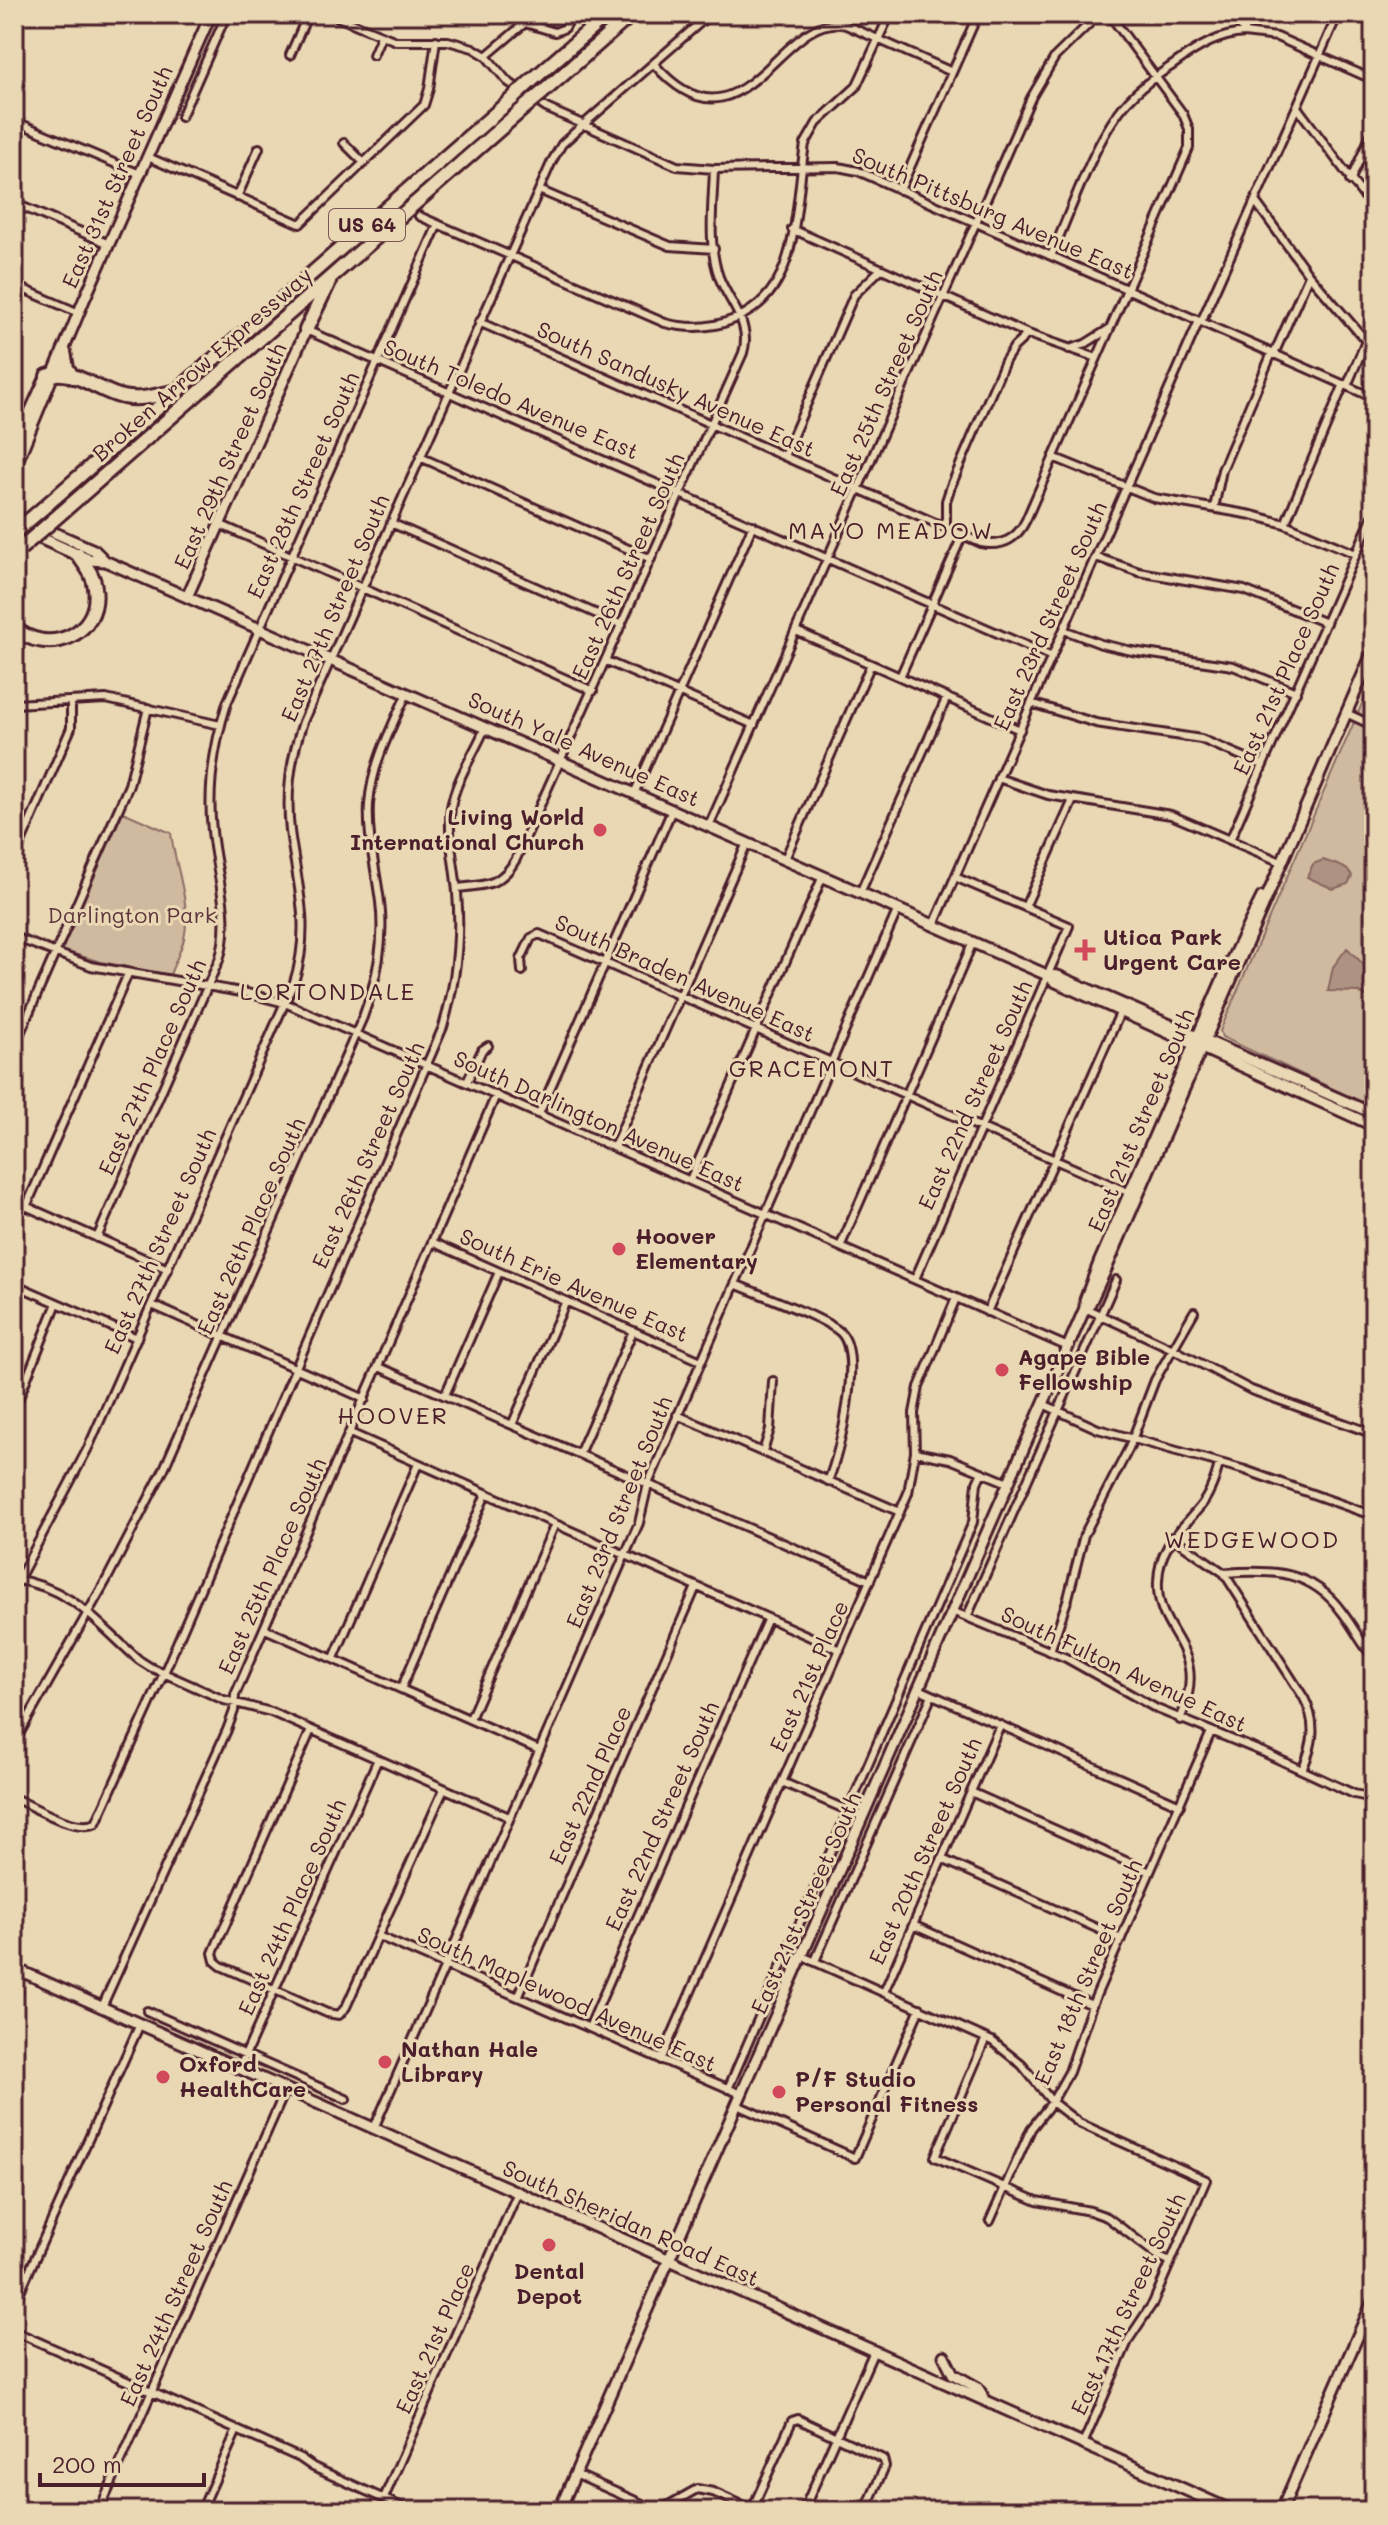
<svg xmlns="http://www.w3.org/2000/svg" width="1388" height="2525" viewBox="0 0 1388 2525" font-family="Mali,sans-serif">
  <style>
    .green { fill: #cfba9f; stroke: #8c6c65; stroke-width: 2 }
    .water { fill: #af9382; stroke: #87655f; stroke-width: 2 }
    .lines { fill: none; stroke-linecap: round; stroke-linejoin: round }
    .street-casing { stroke: #4a1f2b; stroke-width: 12 }
    .secondary-casing { stroke: #4a1f2b; stroke-width: 15 }
    .primary-casing { stroke: #4a1f2b; stroke-width: 16 }
    .highway-casing { stroke: #4a1f2b; stroke-width: 18 }
    .street { stroke: #ead8b5; stroke-width: 6 }
    .secondary { stroke: #ead8b5; stroke-width: 9 }
    .primary { stroke: #ead8b5; stroke-width: 10 }
    .highway { stroke: #ead8b5; stroke-width: 12 }
    .rail { stroke: #4a1f2b; stroke-width: 2; stroke-dasharray: 12 6; stroke-linecap: butt }
    .highway-bridge-casing { stroke: #4a1f2b; stroke-width: 18; stroke-linecap: butt }
    .highway-bridge { stroke: #ead8b5; stroke-width: 12 }
    .poi-dot { fill: #d1495b; stroke: #ead8b5; stroke-width: 3 }
    .labels { text-anchor: middle; stroke-width: 6; stroke-linejoin: round; paint-order: stroke }
    .shield { fill: #ead8b5; stroke: #7a5654; stroke-width: 2 }
    .shield-label { font-size: 20px; font-weight: bold; fill: #4a1f2b }
    .street-label { font-size: 22px; fill: #4a1f2b; stroke: #ead8b5 }
    .poi-label { font-size: 22px; font-weight: bold; fill: #4a1f2b; stroke: #ead8b5; text-anchor: start }
    .park-label { font-size: 22px; fill: #5e363c; stroke: #ead8b5 }
    .neighbourhood-label { font-size: 24px; letter-spacing: 2px; fill: #4a1f2b; stroke: #ead8b5 }
  </style>
  <rect width="100%" height="100%" fill="#ead8b5"/>
  <filter id="ink" filterUnits="userSpaceOnUse"><feTurbulence type="fractalNoise" baseFrequency=".0125" numOctaves="2"/><feDisplacementMap in="SourceGraphic" scale="16" xChannelSelector="R" yChannelSelector="G"/><feConvolveMatrix kernelMatrix="1 2 1 2 8 2 1 2 1" color-interpolation-filters="sRGB"/></filter>
  <g filter="url(#ink)">
    <path class="green" d="M1374,676V1108L1222,1037L1220,1031Z
      M123,812L171,833C175,867 192,905 184,939C181,951 174,963 170,975L101,962L61,950Z"/>
    <path class="water" d="M1323,860C1333,864 1348,866 1352,876L1348,884L1333,889L1307,877L1313,864Z
      M1347,948L1368,969L1374,972V1000L1357,992L1328,991L1333,967Z"/>
    <g class="lines">
      <g class="street-casing">
        <path id="street" d="M330,14L396,41H448L473,48L486,56L507,81L546,108L677,166L714,169L838,167L858,171L1374,398
          M1235,14L1244,33L1277,37L1374,80
          M290,55L308,14
          M373,55L381,36
          M486,56L525,23L555,32L565,28L572,14
          M654,64C743,166 780,8 846,25L952,72
          M1297,107L1374,210
          M181,117L225,18L215,14
          M14,121L140,174
          M344,143L364,163
          M148,157L300,224L424,105L429,89L436,40
          M1350,181L1374,128
          M539,190L670,246L714,249
          M900,190L978,14
          M237,197L259,148
          M1255,201L1309,275L1374,350
          M14,203L109,244
          M419,216L665,323C711,335 760,319 781,274C797,241 799,182 805,144L817,123L856,87L890,14
          M792,229L1028,334L1097,358
          M1051,256C1071,211 1096,135 1128,101C1142,85 1160,74 1177,62C1198,47 1218,35 1244,33L1249,14
          M14,285L79,313
          M479,322L981,543C1002,547 1017,539 1026,520L1189,148V129L1183,114L1109,14
          M1201,322L1338,14
          M306,330L1052,657
          M1069,349L1085,344L1109,329
          M1274,354L1309,275
          M1347,386L1366,341
          M784,456L854,295L881,269
          M420,457L651,559
          M1053,457L1154,498L1252,515L1285,524L1356,554
          M1214,508L1222,470L1272,353
          M391,523L622,625
          M219,524L593,691
          M1285,524L1344,384
          M946,527V501L951,486L1005,361L1014,347L1028,334
          M1096,557L1139,572L1244,590L1326,623
          M1064,630L1101,644L1132,651L1233,666L1296,692
          M796,631L1020,730
          M606,661L754,725
          M900,677L963,534
          M1031,703L1096,723L1201,739L1263,765
          M14,704L106,699L220,725
          M1346,713L1374,726
          M998,778L1048,795L1171,815L1281,862
          M634,794L753,525
          M709,826L1031,98L1055,57L1099,14
          M1230,840L1374,513
          M14,859L71,728V702
          M785,859L871,664
          M457,888C485,885 501,886 516,859L743,353C752,323 729,303 719,277C707,244 713,203 714,169
          M860,893L947,697
          M1025,907L1073,800
          M934,925L1199,321
          M14,937L91,966L247,993L285,1003L1068,1347
          M522,971L521,959L531,938L539,934L1130,1193
          M14,1047L129,785L148,708
          M467,1082L482,1050L488,1046
          M539,1114L672,810
          M614,1147L747,843
          M690,1180L823,876
          M14,1201L168,1269
          M26,1207L128,974
          M97,1238L219,960C233,917 216,875 212,831C207,787 214,745 227,703L438,224
          M432,1242L701,1361
          M840,1247L973,942
          M915,1279L1069,926L955,877
          M14,1284L137,1338
          M735,1284C758,1294 826,1318 841,1333C863,1355 840,1453 828,1481
          M152,1305L365,1399
          M1085,1308L1173,1349L1251,1390L1374,1434
          M987,1312L1120,1013
          M379,1367L870,1581
          M445,1395L499,1272
          M1043,1404L1098,1429L1245,1470L1374,1516
          M14,1410L57,1303
          M677,1415L900,1512
          M512,1425L566,1301
          M350,1433L840,1650
          M763,1452L770,1429L773,1381
          M915,1452L950,1459L1008,1483
          M579,1454L633,1331
          M1172,1537L1224,1573L1304,1698C1317,1723 1314,1744 1302,1770
          M1224,1573C1271,1569 1312,1570 1342,1612C1354,1627 1361,1644 1374,1658
          M14,1579C75,1589 95,1622 139,1660L150,1667L224,1700L271,1712L509,1817
          M14,1588L88,1448L294,982C312,927 297,885 290,831C286,794 291,756 303,722L552,161L562,144L583,125L710,14
          M952,1611L1066,1658L1157,1709L1265,1753L1354,1794L1368,1797L1374,1788
          M967,1617L1116,1280
          M265,1629L539,1750
          M1050,1651L1068,1598L1084,1535L1129,1448L1155,1380L1194,1312
          M334,1658L418,1464
          M401,1689L486,1494
          M919,1689L1180,1805
          M470,1719L555,1524
          M1180,1720C1212,1644 1155,1637 1158,1581C1159,1547 1179,1532 1199,1508C1210,1495 1215,1480 1219,1464
          M311,1730L213,1953L215,1961L221,1966L327,2013L339,2015L346,2007L444,1789
          M14,1743L107,1579L163,1471L363,1017C377,979 385,942 380,902C376,869 367,837 369,804C372,764 391,729 407,693
          M782,1782L863,1817
          M971,1792L1150,1872
          M14,1798C35,1807 75,1833 96,1823L164,1673L443,1027C456,982 461,939 457,893C455,864 447,837 451,807C456,779 474,754 485,728
          M942,1859L1121,1939
          M913,1925L1092,2005
          M378,1936L741,2094
          M802,1956L992,2041L1022,2065L1052,2102L1079,2123L1206,2180L1153,2303L1129,2339L1083,2444
          M815,1961L932,1695
          M14,1984L18,1992L14,2002
          M884,1992L1000,1725
          M518,1997L696,1587
          M102,2007L227,1730L234,1711L235,1695L496,1095
          M147,2011L346,2099
          M589,2028L768,1618
          M986,2038L935,2157L1037,2201L1090,2211L1107,2217L1157,2255L1171,2262
          M661,2060L908,1493L915,1452L914,1413L919,1387L956,1298
          M239,2069L378,1759
          M728,2089L973,1522L977,1483L982,1472
          M737,2105L855,2158L920,2008
          M374,2128L639,1523L648,1484L898,909
          M990,2221L1031,2129L1052,2102L1069,2072L1092,2005L1211,1732
          M14,2305L140,2024
          M14,2331L237,2430L300,2458L313,2467L411,2511
          M575,2474L658,2511L697,2489L713,2492L756,2511
          M384,2498L518,2192
          M752,2509L792,2421L798,2419L883,2459L885,2466L865,2511
          M99,2511L286,2089
          M201,2511L237,2430
          M801,2511L807,2502L874,2351"/>
      </g>
      <g class="secondary-casing">
        <path id="secondary" d="M14,469L84,300L211,14
          M14,515L94,550L105,561
          M78,555L90,560L105,561L1047,975L1058,976L1374,1114
          M187,597L306,330
          M1047,975L1056,982L1374,1126
          M1085,1308V1300L1099,1263L1227,969L1262,897
          M14,1968L1233,2511
          M944,2356L953,2374L978,2388L985,2400
          M559,2511L1085,1308L1090,1303L1107,1267L1374,649
          M1281,2511L1374,2299"/>
      </g>
      <g class="primary-casing">
        <path id="primary" d="M14,448L47,376
          M14,526L78,555"/>
      </g>
      <g class="highway-casing">
        <path id="highway" d="M529,83L608,14
          M542,93L632,14
          M306,330L329,282
          M64,352L67,368L73,377
          M47,376C72,366 98,392 123,397C140,401 157,395 173,392
          M42,509L513,98
          M59,515L525,107
          M14,627C46,658 102,635 95,588C94,575 85,565 78,555"/>
      </g>
      <use href="#street" class="street"/>
      <use href="#secondary" class="secondary"/>
      <use href="#primary" class="primary"/>
      <use href="#highway" class="highway"/>
      <path class="rail" d="M14,543L621,14"/>
      <g class="highway-bridge-casing">
        <path id="highway-bridge" d="M513,98L529,83
          M525,107L542,93
          M14,533L42,509
          M20,549L59,515"/>
      </g>
      <use href="#highway-bridge" class="highway-bridge"/>
    </g>
  </g>
  <g class="poi-dot">
    <circle cx="600" cy="830" r="8"/>
    <path d="M1081 938h8v8h8v8h-8v8h-8v-8h-8v-8h8z"/>
    <circle cx="619" cy="1249" r="8"/>
    <circle cx="1002" cy="1370" r="8"/>
    <circle cx="385" cy="2062" r="8"/>
    <circle cx="163" cy="2077" r="8"/>
    <circle cx="779" cy="2092" r="8"/>
    <circle cx="549" cy="2245" r="8"/>
  </g>
  <g class="labels">
    <rect class="shield" x="329" y="209" width="76" height="32" rx="6"/>
    <g class="shield-label">
      <text x="367" y="232">US 64</text>
    </g>
    <g class="street-label">
      <text transform="translate(117 177) rotate(-66)" y="8">East 31st Street South</text>
      <text transform="translate(993 213) rotate(23)" y="8">South Pittsburg Avenue East</text>
      <text transform="translate(202 364) rotate(-41)" y="8">Broken Arrow Expressway</text>
      <text transform="translate(886 383) rotate(-66)" y="8">East 25th Street South</text>
      <text transform="translate(676 389) rotate(24)" y="8">South Sandusky Avenue East</text>
      <text transform="translate(511 399) rotate(23)" y="8">South Toledo Avenue East</text>
      <text transform="translate(230 456) rotate(-66)" y="8">East 29th Street South</text>
      <text transform="translate(303 485) rotate(-66)" y="8">East 28th Street South</text>
      <text transform="translate(628 566) rotate(-66)" y="8">East 26th Street South</text>
      <text transform="translate(335 608) rotate(-67)" y="8">East 27th Street South</text>
      <text transform="translate(1050 616) rotate(-66)" y="8">East 23rd Street South</text>
      <text transform="translate(1286 669) rotate(-66)" y="8">East 21st Place South</text>
      <text transform="translate(584 749) rotate(24)" y="8">South Yale Avenue East</text>
      <text transform="translate(685 978) rotate(24)" y="8">South Braden Avenue East</text>
      <text transform="translate(152 1067) rotate(-66)" y="8">East 27th Place South</text>
      <text transform="translate(975 1095) rotate(-66)" y="8">East 22nd Street South</text>
      <text transform="translate(1141 1120) rotate(-67)" y="8">East 21st Street South</text>
      <text transform="translate(599 1121) rotate(24)" y="8">South Darlington Avenue East</text>
      <text transform="translate(368 1155) rotate(-66)" y="8">East 26th Street South</text>
      <text transform="translate(251 1226) rotate(-66)" y="8">East 26th Place South</text>
      <text transform="translate(160 1241) rotate(-66)" y="8">East 27th Street South</text>
      <text transform="translate(574 1285) rotate(24)" y="8">South Erie Avenue East</text>
      <text transform="translate(619 1512) rotate(-68)" y="8">East 23rd Street South</text>
      <text transform="translate(272 1566) rotate(-66)" y="8">East 25th Place South</text>
      <text transform="translate(1124 1669) rotate(25)" y="8">South Fulton Avenue East</text>
      <text transform="translate(809 1676) rotate(-66)" y="8">East 21st Place</text>
      <text transform="translate(590 1785) rotate(-66)" y="8">East 22nd Place</text>
      <text transform="translate(662 1816) rotate(-66)" y="8">East 22nd Street South</text>
      <text transform="translate(925 1851) rotate(-66)" y="8">East 20th Street South</text>
      <text transform="translate(806 1903) rotate(-66)" y="8">East 21st Street South</text>
      <text transform="translate(292 1907) rotate(-66)" y="8">East 24th Place South</text>
      <text transform="translate(1088 1972) rotate(-67)" y="8">East 18th Street South</text>
      <text transform="translate(567 1999) rotate(24)" y="8">South Maplewood Avenue East</text>
      <text transform="translate(631 2223) rotate(24)" y="8">South Sheridan Road East</text>
      <text transform="translate(176 2293) rotate(-66)" y="8">East 24th Street South</text>
      <text transform="translate(1128 2304) rotate(-65)" y="8">East 17th Street South</text>
      <text transform="translate(435 2338) rotate(-66)" y="8">East 21st Place</text>
    </g>
    <g class="poi-label">
      <text x="584" y="825" text-anchor="end">Living World<tspan x="584" dy="25">International Church</tspan></text>
      <text x="1103" y="945">Utica Park<tspan x="1103" dy="25">Urgent Care</tspan></text>
      <text x="635" y="1244">Hoover<tspan x="635" dy="25">Elementary</tspan></text>
      <text x="1018" y="1365">Agape Bible<tspan x="1018" dy="25">Fellowship</tspan></text>
      <text x="401" y="2057">Nathan Hale<tspan x="401" dy="25">Library</tspan></text>
      <text x="179" y="2072">Oxford<tspan x="179" dy="25">HealthCare</tspan></text>
      <text x="795" y="2087">P/F Studio<tspan x="795" dy="25">Personal Fitness</tspan></text>
      <text x="549" y="2279" text-anchor="middle">Dental<tspan x="549" dy="25">Depot</tspan></text>
    </g>
    <g class="park-label">
      <text x="132" y="923">Darlington Park</text>
    </g>
    <g class="neighbourhood-label">
      <text x="891" y="539">MAYO MEADOW</text>
      <text x="328" y="1000">LORTONDALE</text>
      <text x="812" y="1077">GRACEMONT</text>
      <text x="393" y="1424">HOOVER</text>
      <text x="1252" y="1548">WEDGEWOOD</text>
    </g>
  </g>
  <rect width="1388" height="2525" fill="none" stroke="#ead8b5" stroke-width="48"/>
  <rect x="24" y="24" width="1340" height="2477" fill="none" stroke="#4a1f2b" stroke-width="3" filter="url(#ink)"/>
  <path d="M40 2473v12h164v-12" fill="none" stroke="#4a1f2b" stroke-width="4"/>
  <text x="52" y="2473" font-size="24" fill="#4a1f2b" stroke="#ead8b5" stroke-width="6" paint-order="stroke">200 m</text>
</svg>
